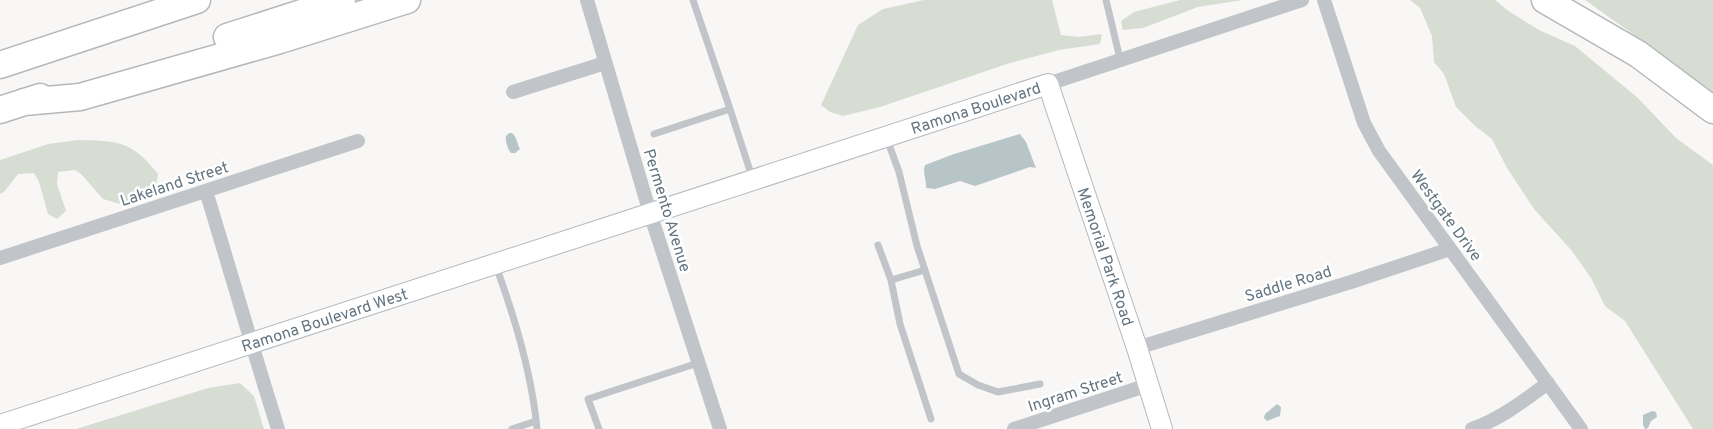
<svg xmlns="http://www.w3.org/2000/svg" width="1713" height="429" viewBox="0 0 1713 429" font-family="Overpass,sans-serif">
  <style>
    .green { fill: #d8ddd4 }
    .water { fill: #b8c5c8 }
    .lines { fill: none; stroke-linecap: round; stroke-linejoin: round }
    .secondary-casing { stroke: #b3b9bd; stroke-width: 22 }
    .highway-casing { stroke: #b4b8bb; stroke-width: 29 }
    .lane { stroke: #c1c5c9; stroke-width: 7 }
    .street { stroke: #c1c5c9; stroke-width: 14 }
    .secondary { stroke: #fff; stroke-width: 20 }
    .highway { stroke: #fff; stroke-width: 26 }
    .labels { text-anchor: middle; stroke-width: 5; stroke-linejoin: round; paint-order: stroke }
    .street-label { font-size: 16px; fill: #637580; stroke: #fff }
  </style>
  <rect width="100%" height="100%" fill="#f8f7f5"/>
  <path class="green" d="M924,0H1052L1061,35L1078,37L1102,34L1100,44L1059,50L1007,64L880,107L843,116L830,112L821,105L858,25L883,9Z
    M1180,0H1243L1198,7L1143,28L1123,30L1121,21L1134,12Z
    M1410,0H1495L1507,10L1539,30L1575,46L1638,98L1676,138L1713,165V429H1693L1625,321L1605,306L1591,278L1572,251L1534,209L1507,168L1492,139L1475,126L1456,107L1444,74L1434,62L1432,36L1420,8Z
    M1585,0H1713V101L1641,40Z
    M77,140C118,141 131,140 158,174L156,187L141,197L120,204L103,199L81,174L75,170L58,172L57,184L66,211L57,219L48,214L39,182L34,173L18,174L4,192L0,194V160L48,144Z
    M240,383L254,396L264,429H76L208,388Z"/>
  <path class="water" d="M509,133H512C517,137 517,144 520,149L515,153H511C508,150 505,141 506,136Z
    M1020,134L1026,142L1036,168L1030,167L975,186L960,181L935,189L926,188C927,181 922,172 925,165L954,154Z
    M1277,404L1281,407L1280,416L1267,421L1264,418L1265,414Z
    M1652,411L1656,412L1657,417L1651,421L1648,428L1645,429L1643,425V415Z"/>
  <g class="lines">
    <g class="secondary-casing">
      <g id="secondary">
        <path id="s1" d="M0,425L1048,84L1137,348L1162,429"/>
      </g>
    </g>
    <g class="highway-casing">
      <path id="highway" d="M1545,0L1638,54L1713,110
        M227,37L342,0
        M0,65L197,0
        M24,102L80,97L280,40L407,0
        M0,110L40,97"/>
    </g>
    <path class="lane" d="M693,0L730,109
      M1106,0L1120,59
      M654,134L730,109L753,180
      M887,139L899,172L917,246L959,374L978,385L998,392L1040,384
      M878,245L891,280
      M496,266C515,318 532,374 537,429
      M925,270L891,280L900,324L931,419
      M512,429L536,421
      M599,429L588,399L698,363"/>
    <path class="street" d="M587,0L650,213L720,429
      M1324,0L1364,123L1379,151L1581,429
      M1048,84L1302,0
      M513,92L605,63
      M206,191C230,270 253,350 278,429
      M0,258L358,141
      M1137,348L1351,282L1450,249
      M1014,429L1148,385
      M1472,429C1499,420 1525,400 1548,383"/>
    <use href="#secondary" class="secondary"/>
    <use href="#highway" class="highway"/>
  </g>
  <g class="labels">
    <g class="street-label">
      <text dy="6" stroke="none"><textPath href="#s1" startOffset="1026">Ramona Boulevard</textPath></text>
      <text transform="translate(174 183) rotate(-18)" y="6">Lakeland Street</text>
      <text transform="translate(668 210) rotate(73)" y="6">Permento Avenue</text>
      <text transform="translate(1447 215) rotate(54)" y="6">Westgate Drive</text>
      <text dy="6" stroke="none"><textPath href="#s1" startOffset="1284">Memorial Park Road</textPath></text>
      <text transform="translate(1288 283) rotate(-17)" y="6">Saddle Road</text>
      <text dy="6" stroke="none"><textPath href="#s1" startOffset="341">Ramona Boulevard West</textPath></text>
      <text transform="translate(1075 391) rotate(-18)" y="6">Ingram Street</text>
    </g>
  </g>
</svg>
